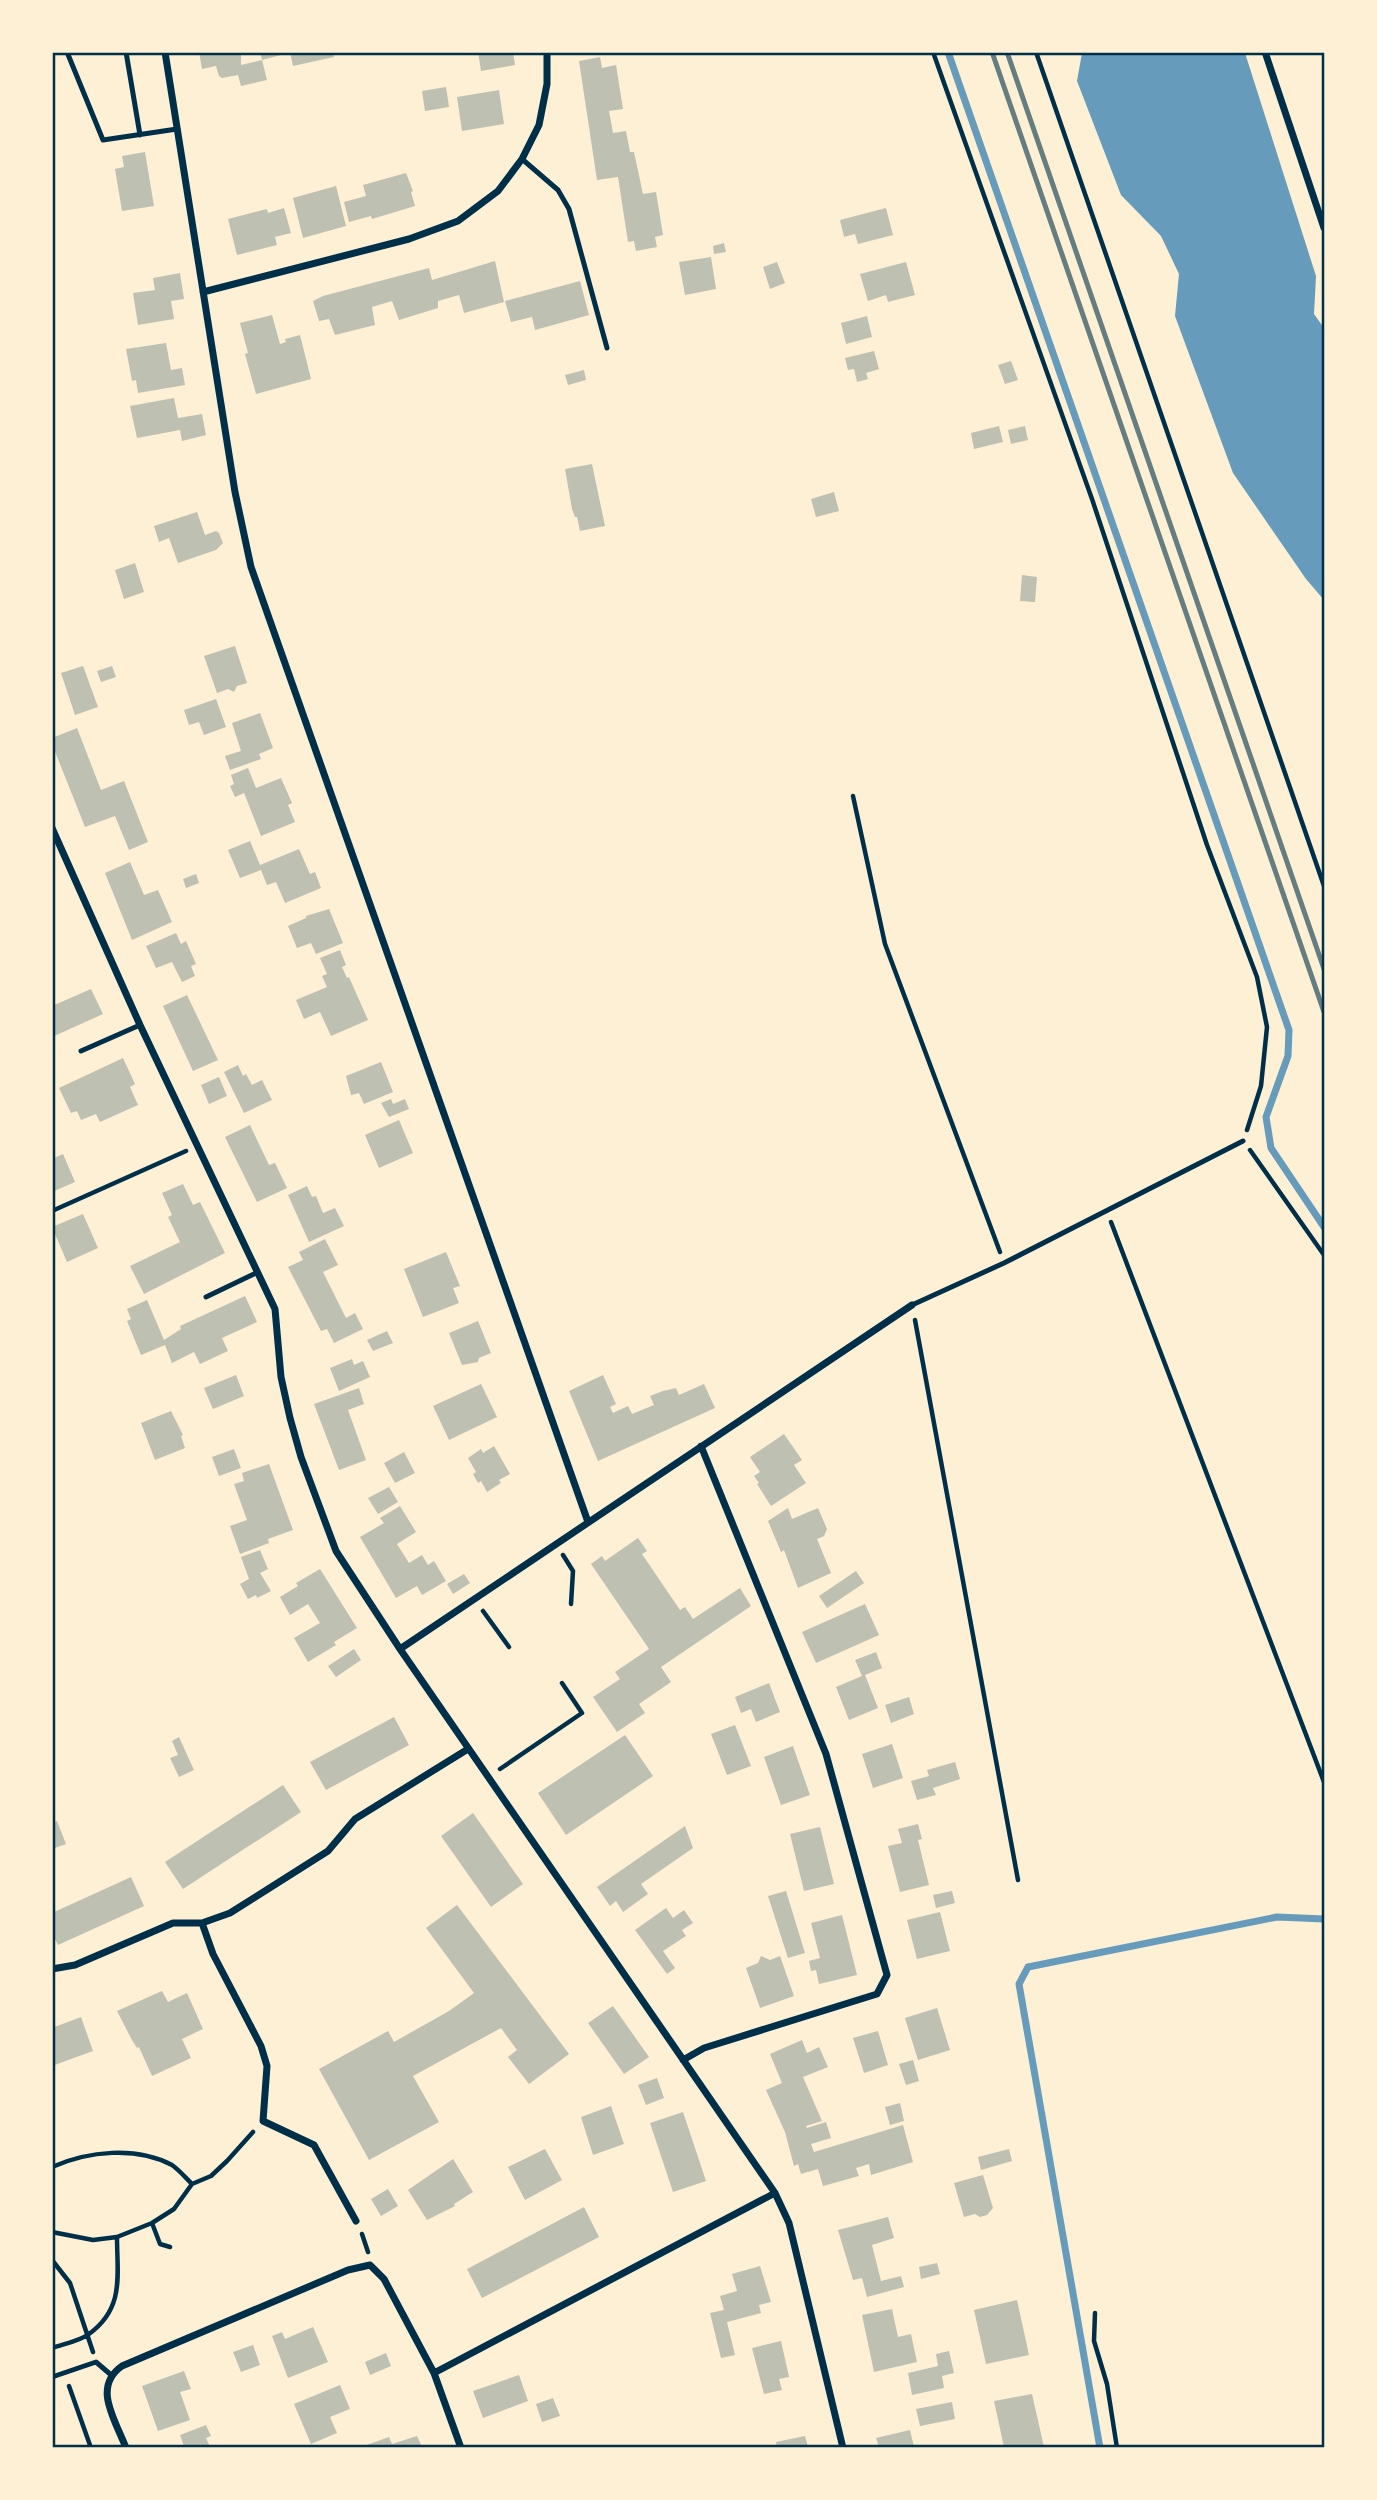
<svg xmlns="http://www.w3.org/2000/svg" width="1377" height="2500" viewBox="0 0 1377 2500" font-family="'Fira Sans Condensed',sans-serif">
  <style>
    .water { fill: #669bbc }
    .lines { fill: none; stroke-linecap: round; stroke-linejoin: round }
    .stream { stroke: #669bbc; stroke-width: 7 }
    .building { fill: #bec0b2 }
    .path { stroke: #003049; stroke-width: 4.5 }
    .service { stroke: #003049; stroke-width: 5 }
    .minor { stroke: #003049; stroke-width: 7 }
    .rail { stroke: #657d81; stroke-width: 5 }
    .neatline { fill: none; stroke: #003049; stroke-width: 2.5 }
  </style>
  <rect width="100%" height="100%" fill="#fdf0d5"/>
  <path class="water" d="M1082,53H1245L1316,276L1314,314L1324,328V600L1306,579L1233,473L1175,316L1179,274L1161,236L1121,195L1077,81Z"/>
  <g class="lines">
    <path class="stream" d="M948,52L1289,1030L1288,1056L1266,1117L1271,1148L1324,1227
      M1100,2448L1019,1984L1028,1967L1277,1917L1324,1919"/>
  </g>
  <path class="building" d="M199,52H241V65L262,60L267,80L241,86L238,75L222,78L219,76L216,66L202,69Z
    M260,52H281V55L262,60Z
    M290,52H333L334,57L293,66Z
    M478,52H513L515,65L481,71Z
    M600,57L602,68L616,65L623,109L609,111L613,133L626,131L630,152H634L643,194L656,192L663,235L655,237L657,247L636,251L634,241L628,242L618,177L597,180L579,61Z
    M446,87L449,107L425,111L422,91Z
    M499,90L504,124L462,131L457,97Z
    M145,152L154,206L122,211L115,169L124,167L122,156Z
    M406,173L413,191L411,192L415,206L372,219L371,216L349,222L344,202L366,196L363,185Z
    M336,186L346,226L303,238L293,198Z
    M284,208L291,233L275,237L277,245L237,255L228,219L267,209L268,213Z
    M886,208L893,235L858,244L855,234L844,237L840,220Z
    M724,243L726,252L714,254L713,246Z
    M711,257L716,289L685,295L679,262Z
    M495,261L504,302L464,313L459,295L438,301V308L399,320L392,301L372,307L375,325L335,335L329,319L319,321L313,301L323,296L429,268L432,280Z
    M777,262L785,283L770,289L763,267Z
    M906,262L915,295L888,302L886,295L868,301L860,274Z
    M180,273L184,299L171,301L174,319L138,325L133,293L155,290L153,278Z
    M580,281L589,315L535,330L532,317L511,322L505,301Z
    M272,315L280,344L286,342L285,339L300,335L311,379L256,394L245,354L248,353L240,323Z
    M867,316L872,337L846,344L841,323Z
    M166,343L171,370L182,368L185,385L138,393L136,380L132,381L126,349Z
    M874,351L879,369L866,373L868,379L857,382L854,369L848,370L845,358Z
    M1011,361L1018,380L1005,384L998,365Z
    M584,370L586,380L568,385L565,375Z
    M174,398L178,418L202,414L206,435L182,441L180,430L137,438L130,406Z
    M999,426L1003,442L974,449L971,433Z
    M1025,426L1028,440L1011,444L1008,430Z
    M592,464L605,526L580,531L577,517H575L572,509L565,469Z
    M834,492L839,511L816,517L811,499Z
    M197,512L205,535L216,531L219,533L223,543L216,550L178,563L169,538L159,542L154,526Z
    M135,563L144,592L124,599L115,570Z
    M1022,575L1037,577L1035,602L1020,601Z
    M235,646L247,683L237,686L234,692L228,689L217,693L204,656Z
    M83,666L98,707L75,715L61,673Z
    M112,666L116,677L101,682L97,671Z
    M216,699L226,727L204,735L199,722L189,725L184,710Z
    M260,713L273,748L259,754L261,759L230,770L225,756L241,751L232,723Z
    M77,728L101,790L124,781L148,842L129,850L115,816L85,827L52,744V738Z
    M248,768L256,788L281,778L292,803L288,805L295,822L261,836L244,793L235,797L230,786L234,784L231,775Z
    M250,841L260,865L299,849L310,874L315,872L321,888L285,903L276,882L267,885L261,870L240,878L228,850Z
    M130,862L144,895L158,890L172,922L132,940L105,873Z
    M196,874L199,883L186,888L183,879Z
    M329,909L343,943L316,954L311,943L297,948L288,926L306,918V916Z
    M176,933L181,944L186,941L196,964L191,966L195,976L182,982L172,962L156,968L146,946Z
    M340,950L346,965L342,967L347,978L349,977L368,1020L331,1036L320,1012L304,1019L296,1000L327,987L322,976L327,974L320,958Z
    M91,989L103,1014L52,1037V1006Z
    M187,995L218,1060L193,1071L163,1006Z
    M123,1058L135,1084L130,1087L138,1105L100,1122L96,1114L81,1120L77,1111L71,1113L59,1088Z
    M381,1062L393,1092L364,1104L359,1093L351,1095L346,1076Z
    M238,1065L243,1076L246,1074L252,1085L262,1080L272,1100L244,1113L224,1072Z
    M219,1077L227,1096L209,1104L201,1085Z
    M391,1099L393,1104L405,1099L409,1109L389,1117L381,1103Z
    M399,1120L413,1153L379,1168L365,1135Z
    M250,1125L269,1165L275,1163L287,1188L257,1202L225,1137Z
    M63,1154L75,1182L52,1192V1159Z
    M183,1184L193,1205L200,1202L225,1253L144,1294L130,1266L180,1242L168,1217L172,1215L162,1193Z
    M307,1186L312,1197L316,1196L323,1213L335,1208L344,1226L309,1242L288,1195Z
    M83,1214L98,1248L67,1262L52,1227Z
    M325,1239L338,1265L323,1272L346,1318L355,1313L363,1329L334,1343L327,1329L321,1331L288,1267L303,1260L299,1252Z
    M446,1252L460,1286L453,1288L459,1303L423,1317L404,1269Z
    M245,1296L257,1322L222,1338L228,1351L200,1364L194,1352L172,1363L165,1345L141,1355L127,1321L131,1319L127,1309L147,1300L164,1340L181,1329L180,1326Z
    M478,1321L491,1353L479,1358L478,1362L462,1365L449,1333Z
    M387,1331L393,1343L373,1351L367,1340Z
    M352,1359L354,1365L363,1361L370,1377L339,1391L330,1368Z
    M236,1375L244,1396L213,1409L204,1388Z
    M603,1375L616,1404L610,1407L613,1413L628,1406L632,1414L654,1405L650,1396L663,1391L676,1388L679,1395L704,1384L715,1408L598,1461L569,1391Z
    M481,1384L497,1417L449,1440L433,1406Z
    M359,1388L364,1404L348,1410L366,1460L339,1470L314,1404Z
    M171,1411L183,1435L181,1436L185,1448L155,1460L141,1423Z
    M784,1434L802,1460L794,1465L806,1483L771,1506L757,1484L759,1483L754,1476L760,1472L750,1457Z
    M494,1446L510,1474L499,1480L501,1483L487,1492L481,1481L478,1483L473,1474L476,1472L468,1458L481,1449L483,1453Z
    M234,1449L241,1468L219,1476L212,1457Z
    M404,1452L415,1473L395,1483L384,1463Z
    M269,1464L293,1530L268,1539L269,1543L240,1554L230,1526L247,1520L234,1484L244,1481L242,1473Z
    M389,1487L398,1502L378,1514L368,1498Z
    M400,1506L416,1532L397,1544L409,1563L422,1555L428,1565L434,1561L446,1581L422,1595L417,1586L396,1598L360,1537L384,1523L380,1518Z
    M788,1508L792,1519L818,1508L827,1529L824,1536L817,1539L831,1573L798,1588L784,1550L781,1552L768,1521Z
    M638,1538L647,1551L642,1554L680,1610L685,1607L693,1619L740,1588L751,1606L661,1667L671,1682L639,1704L645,1713L617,1732L593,1697L620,1679L615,1672L649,1649L591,1564L602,1556L605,1561Z
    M260,1550L268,1569L260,1573L271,1591L257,1598L256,1595L248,1599L240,1584L249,1579L241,1557Z
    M320,1569L357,1628L334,1642L336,1645L308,1662L294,1638L320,1623L308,1604L290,1615L280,1597L298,1586L296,1583Z
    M856,1571L864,1583L827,1608L819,1596Z
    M464,1574L470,1583L453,1594L447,1584Z
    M865,1604L879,1635L816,1663L802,1632Z
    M354,1649L361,1660L336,1677L328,1666Z
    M876,1652L882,1668L865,1675L878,1708L849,1720L836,1687L862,1676L855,1660Z
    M769,1683L780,1712L756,1722L751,1709L741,1713L735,1697Z
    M909,1697L914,1714L891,1723L885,1705Z
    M394,1717L409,1745L326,1790L310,1762Z
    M735,1725L751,1766L727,1775L711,1734Z
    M625,1735L653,1776L566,1835L538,1793Z
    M179,1737L194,1770L179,1777L170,1758L178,1755L172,1741Z
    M892,1744L903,1778L873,1788L862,1754Z
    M793,1746L810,1795L781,1805L764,1757Z
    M955,1762L960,1779L933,1788L936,1795L917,1800L911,1781L929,1776L927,1770Z
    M283,1785L301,1812L183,1889L165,1862Z
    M473,1813L523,1884L491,1907L441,1836Z
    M57,1821L66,1844L52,1849V1823Z
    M918,1824L922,1839L918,1840L929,1885L900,1892L888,1846L902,1843L898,1829Z
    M685,1826L693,1848L641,1884L648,1894L623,1912L616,1901L610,1906L597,1887Z
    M820,1827L834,1884L804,1891L790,1834Z
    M131,1877L144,1906L58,1945L52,1933V1913Z
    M786,1891L805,1953L788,1958L768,1896Z
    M952,1891L955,1903L936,1908L933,1895Z
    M457,1905L569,2054L529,2084L508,2057L517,2050L501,2028L413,2076L439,2122L369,2160L319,2069L388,2031L394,2042L449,2011L474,1993L426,1928Z
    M666,1908L673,1918L684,1910L693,1923L682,1930L686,1936L663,1951L675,1968L667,1974L635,1930Z
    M940,1912L950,1951L917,1959L907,1920Z
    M842,1915L857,1975L819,1984L816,1970L811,1971L809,1961L820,1958L811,1923Z
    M761,1956L770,1960L780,1956L794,1996L760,2008L746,1968L758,1963Z
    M162,1991L168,2002L187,1993L203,2029L182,2039L191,2058L152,2076L139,2047L137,2048L132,2040L117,2011Z
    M613,2006L649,2057L624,2074L588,2023Z
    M937,2008L950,2050L918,2060L905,2018Z
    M81,2017L93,2051L52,2066V2028Z
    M878,2031L888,2065L864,2073L853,2038Z
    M802,2040L807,2053L819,2047L828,2067L803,2077L822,2121L806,2126L807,2128L826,2122L831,2138L811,2144L814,2152L903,2125L913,2162L871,2175L869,2164L856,2168L859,2176L823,2186L818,2169L801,2174L798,2164L794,2166L785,2132L766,2090L782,2083L770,2054Z
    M913,2060L919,2081L906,2085L899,2064Z
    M657,2078L664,2098L646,2105L638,2085Z
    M900,2103L904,2121L890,2125L885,2107Z
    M611,2106L624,2144L593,2155L581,2117Z
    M683,2112L706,2181L673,2192L650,2123Z
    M545,2149L562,2180L525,2200L508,2167Z
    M1009,2149L1012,2161L981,2170L978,2157Z
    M453,2159L473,2192L454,2204L455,2206L427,2220L408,2190Z
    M983,2175L993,2208L987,2215L980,2217L975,2214L964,2217L954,2183Z
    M388,2189L398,2206L381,2216L371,2199Z
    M584,2207L599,2237L482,2298L467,2269Z
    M888,2217L894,2238L872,2245L881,2281L901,2276L904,2287L867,2297L862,2278L853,2280L838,2230Z
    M937,2263L940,2274L921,2279L919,2267Z
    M760,2266L771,2302L759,2305L761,2313L727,2322L735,2355L721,2358L710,2313L724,2310L720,2296L737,2291L732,2274Z
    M1017,2300L1029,2355L986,2364L974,2310Z
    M892,2309L898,2337L911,2334L917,2362L874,2372L862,2315Z
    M313,2327L328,2362L288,2378L272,2336L282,2332L285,2339Z
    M781,2341L789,2377L779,2379L782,2390L764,2394L752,2348Z
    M253,2345L260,2365L241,2372L233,2352Z
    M949,2351L954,2373L942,2376L944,2388L912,2395L908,2373L938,2366L936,2354Z
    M386,2353L391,2366L370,2375L365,2362Z
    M184,2371L191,2389L180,2392L190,2420L158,2431L142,2386Z
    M519,2375L528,2401L483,2418L473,2391Z
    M340,2385L350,2409L330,2417L337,2433L311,2444L294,2404Z
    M1032,2394L1044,2447H1004L994,2401Z
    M553,2398L560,2416L542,2422L536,2404Z
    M952,2402L955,2419L920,2426L916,2409Z
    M206,2425L211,2436L206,2438L210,2447H180L184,2446L180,2435Z
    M910,2430L914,2447H879L876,2438Z
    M417,2436L422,2447H361L389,2437L392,2444Z
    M805,2436L808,2447H777L776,2442Z"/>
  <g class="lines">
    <path class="path" d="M933,52L1092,499L1207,845L1257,977L1267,1027L1261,1086L1247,1130
      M1036,52L1324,886
      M853,796L885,944L1000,1252
      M1250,1150L1324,1255
      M52,1211L186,1151
      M1111,1222L1324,1782
      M915,1320L1018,1880
      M563,1555L573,1571L571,1604
      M483,1611L509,1647
      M500,1769L582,1713L562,1683
      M52,2167C88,2151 136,2146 172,2165C179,2170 186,2178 192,2184
      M152,2223L160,2244L170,2247
      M52,2232L93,2240L117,2237L152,2223L174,2209L192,2184L211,2176L227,2161L253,2132
      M362,2234L368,2252
      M52,2260L70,2283L93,2352
      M1095,2313L1094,2341L1107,2384L1117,2448
      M52,2348C64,2344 80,2341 89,2334C125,2308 117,2275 117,2237
      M69,2386L91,2448"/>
    <path class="service" d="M67,52L103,140L177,129
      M126,52L140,135
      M522,159L558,190L569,209L607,348
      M81,1051L140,1025
      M206,1297L258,1272
      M912,1305L1004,1263L1243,1141
      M52,2377L96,2362L110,2374"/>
    <path class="minor" d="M165,52L235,492L251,567L588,1522
      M1265,52L1324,228
      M203,292L409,239L458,221L498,191L522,159L539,125L547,84V52
      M52,828L140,1025L275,1309L281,1377L290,1418L301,1457L336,1551L400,1649L775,2193L789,2223L843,2448
      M400,1649L912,1305
      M202,1923L213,1954L261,2046L267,2066L263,2121L314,2145L356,2221
      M52,1969L75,1965L173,1923H202L230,1913L328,1851L355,1819L468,1749
      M683,2060L704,2048L877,1994L887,1975L826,1754L701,1446
      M434,2373L775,2193
      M126,2448C115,2419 92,2387 122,2366L348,2270L370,2265L384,2279L434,2373L461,2448"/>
    <path class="rail" d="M992,52L1324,1012
      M1007,52L1324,969"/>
  </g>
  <rect width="1377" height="2500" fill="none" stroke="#fdf0d5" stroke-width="108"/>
  <rect x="54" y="54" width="1269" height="2392" class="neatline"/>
</svg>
